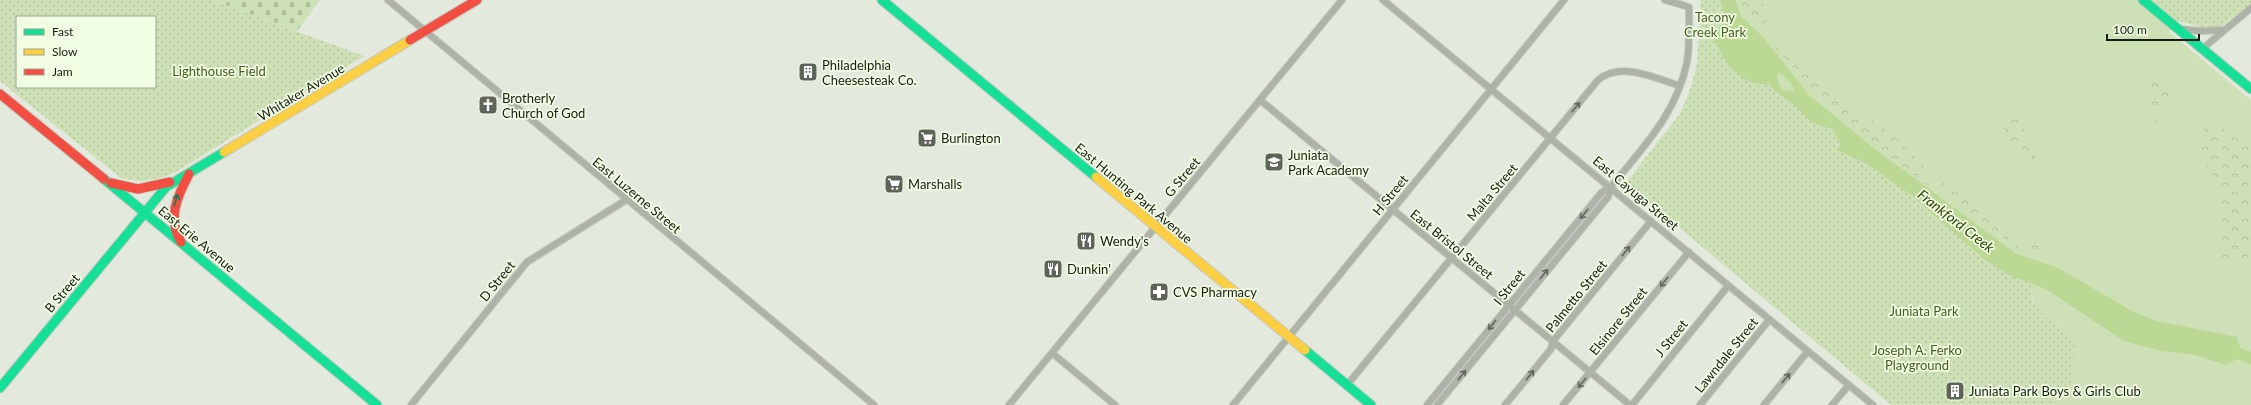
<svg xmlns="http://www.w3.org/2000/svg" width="2251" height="405" viewBox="0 0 2251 405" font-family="Lato,sans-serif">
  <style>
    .grass { fill: #cee0b6 }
    .forest { fill: url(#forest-crowns) }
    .cemetery { fill: url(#cemetery-stones) }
    .park { fill: url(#park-dots); fill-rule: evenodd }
    .water { fill: #bbd894; fill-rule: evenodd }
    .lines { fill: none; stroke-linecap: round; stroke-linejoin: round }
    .street-casing { stroke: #c3c7bd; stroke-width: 8 }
    .fast-casing { stroke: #c3c7bd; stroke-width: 11 }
    .slow-casing { stroke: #c3c7bd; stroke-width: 11 }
    .jam-casing { stroke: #c3c7bd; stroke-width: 11 }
    .street { stroke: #adb3a6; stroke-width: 6 }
    .fast { stroke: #16e098; stroke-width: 9 }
    .slow { stroke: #ffcf43; stroke-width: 9 }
    .jam { stroke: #f24e42; stroke-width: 9 }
    .oneway { stroke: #62685c }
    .oneway2 { stroke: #177e56 }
    .labels { text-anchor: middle; stroke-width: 3.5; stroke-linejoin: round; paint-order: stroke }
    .park-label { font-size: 13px; fill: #455e1e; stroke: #f1fde3 }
    .poi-label { font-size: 13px; fill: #181c13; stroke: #f1fde3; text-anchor: start }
    .street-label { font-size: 13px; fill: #181c13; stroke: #f1fde3 }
    .water-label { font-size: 14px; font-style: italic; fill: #2c4300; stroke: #f1fde3 }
  </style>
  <defs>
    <pattern id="forest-crowns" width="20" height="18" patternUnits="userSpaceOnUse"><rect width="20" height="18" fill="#cee0b6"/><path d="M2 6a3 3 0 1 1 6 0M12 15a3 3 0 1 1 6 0" fill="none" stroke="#b0c09c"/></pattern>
    <pattern id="cemetery-stones" width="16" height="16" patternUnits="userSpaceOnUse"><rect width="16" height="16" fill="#cee0b6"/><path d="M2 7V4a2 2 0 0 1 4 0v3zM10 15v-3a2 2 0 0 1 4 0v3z" fill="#b0c09c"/></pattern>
    <pattern id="park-dots" width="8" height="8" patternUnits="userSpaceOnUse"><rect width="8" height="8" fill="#cee0b6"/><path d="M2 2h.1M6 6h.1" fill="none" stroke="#b0c09c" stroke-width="1.8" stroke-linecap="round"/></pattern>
  </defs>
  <rect width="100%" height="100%" fill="#e3e9dc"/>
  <path class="grass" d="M1728,0H2251V3L2208,29L2179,21L2169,32L2251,100V405H2048L2072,388L2060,328C2045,320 2030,307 2032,288L1782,91Z"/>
  <path class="forest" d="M1741,0H1762L1767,24L1783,49L1855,108L1900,141L1931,175L1989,212L2011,236L2048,248L2046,255L2019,249L1883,153L1819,96L1743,12Z
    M2158,73L2174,88L2171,98L2165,99L2157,123L2152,108L2151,80Z
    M2008,113L2024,125L2029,145L2040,165L2039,174C2018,156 2008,145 2001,117Z
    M2208,121L2217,124L2251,149V242L2247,260L2221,265C2221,250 2224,202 2220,191C2210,162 2189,157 2208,121Z"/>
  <path class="cemetery" d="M211,0H320L297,31Z"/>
  <path class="park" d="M0,0H211L364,56L174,173C153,181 143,183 121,178L0,81ZM17,17H155V87H17Z
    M1699,0H1728L1782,91L2038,275C2035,282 2031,289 2031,296C2033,313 2063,330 2075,341L2072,388L2048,405H1891L1626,183L1681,112L1691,87L1697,64L1701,1Z
    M2154,0H2251V3L2221,27L2208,29L2179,21Z"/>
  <path class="water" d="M1720,0H1735L1741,16L1764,38L1809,95L1871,146L2015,253L2058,268L2134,312L2156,321L2237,337L2240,348L2251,352V365L2237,359L2226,365L2195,355L2158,350L2124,341L2046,289L2007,274L1984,259L1911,195L1866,163L1837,150L1841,144L1832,129L1812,123L1796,106L1775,91L1769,84C1741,87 1723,61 1713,37C1717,27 1725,23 1728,13H1724ZM1779,72L1792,84L1794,92L1782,90L1777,79Z"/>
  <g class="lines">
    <g class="street-casing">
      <path id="street" d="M388,0L874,405
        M1383,0L1873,405
        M2179,29L2201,31L2223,30
        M2202,49L2251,8
        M1260,100L1630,405
        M1052,353L1115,405
        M1347,385L1598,80C1621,61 1655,78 1680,86
        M411,405L527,262L626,200
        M1009,405L1342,0
        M1233,405L1564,0
        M1427,405L1602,192L1611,187
        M1437,405L1608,197L1611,187C1643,147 1676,115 1687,62C1690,44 1689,25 1689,7L1665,0
        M1505,405L1551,349L1553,341L1651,221
        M1563,405L1689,252
        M1632,405L1728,286
        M1700,405L1769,320
        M1764,405L1808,351
        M1832,405L1849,385"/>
    </g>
    <g class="fast-casing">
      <path id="fast" d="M882,0L1096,177
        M2143,0L2251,89
        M104,179L377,405
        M1305,350L1371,405
        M0,388L166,187L224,152"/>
    </g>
    <g class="slow-casing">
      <path id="slow" d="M224,152L410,40
        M1096,177L1305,350"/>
    </g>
    <g class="jam-casing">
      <path id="jam" d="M410,40L477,0
        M0,94L104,179
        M111,183L138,189L170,182
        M181,242C167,218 177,197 189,174"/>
    </g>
    <use href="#street" class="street"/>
    <use href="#fast" class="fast"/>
    <use href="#slow" class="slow"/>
    <use href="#jam" class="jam"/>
  </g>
  <defs><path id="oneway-shaft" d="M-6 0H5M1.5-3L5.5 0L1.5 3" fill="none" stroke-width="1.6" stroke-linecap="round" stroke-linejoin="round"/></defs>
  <g class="oneway">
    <use href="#oneway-shaft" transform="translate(1576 107) rotate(-50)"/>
    <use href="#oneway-shaft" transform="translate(1584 214) rotate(129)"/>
    <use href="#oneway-shaft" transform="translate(1626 251) rotate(-51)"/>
    <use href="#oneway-shaft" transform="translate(1544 274) rotate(-51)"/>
    <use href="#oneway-shaft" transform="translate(1664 282) rotate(129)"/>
    <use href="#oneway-shaft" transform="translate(1492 325) rotate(129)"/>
    <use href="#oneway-shaft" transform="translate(1462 375) rotate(-51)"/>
    <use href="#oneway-shaft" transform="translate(1530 375) rotate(-51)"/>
    <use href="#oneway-shaft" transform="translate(1786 378) rotate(-51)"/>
    <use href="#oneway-shaft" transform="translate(1582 383) rotate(129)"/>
  </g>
  <use class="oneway2" href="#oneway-shaft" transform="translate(176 200) rotate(-73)"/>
  <defs>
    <g id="building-square" transform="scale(1)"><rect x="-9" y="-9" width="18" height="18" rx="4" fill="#5f6459" stroke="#f1fde3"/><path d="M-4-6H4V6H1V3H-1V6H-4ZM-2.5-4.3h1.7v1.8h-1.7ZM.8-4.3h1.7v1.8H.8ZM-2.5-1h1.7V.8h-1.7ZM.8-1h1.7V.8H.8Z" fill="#fff"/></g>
    <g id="church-square" transform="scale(1)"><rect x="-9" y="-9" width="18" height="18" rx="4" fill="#5f6459" stroke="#f1fde3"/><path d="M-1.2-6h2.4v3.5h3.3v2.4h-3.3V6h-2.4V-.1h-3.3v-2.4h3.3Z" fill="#fff"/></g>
    <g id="supermarket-square" transform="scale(1)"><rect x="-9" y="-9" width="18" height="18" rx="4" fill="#5f6459" stroke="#f1fde3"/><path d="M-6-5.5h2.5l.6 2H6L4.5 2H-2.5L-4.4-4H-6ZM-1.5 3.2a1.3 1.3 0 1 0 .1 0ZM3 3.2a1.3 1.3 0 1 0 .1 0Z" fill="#fff"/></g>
    <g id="school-square" transform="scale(1)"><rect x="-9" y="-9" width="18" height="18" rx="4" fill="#5f6459" stroke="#f1fde3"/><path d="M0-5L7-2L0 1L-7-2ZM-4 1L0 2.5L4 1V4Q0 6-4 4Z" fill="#fff"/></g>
    <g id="restaurant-square" transform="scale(1)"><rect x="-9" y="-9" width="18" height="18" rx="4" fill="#5f6459" stroke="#f1fde3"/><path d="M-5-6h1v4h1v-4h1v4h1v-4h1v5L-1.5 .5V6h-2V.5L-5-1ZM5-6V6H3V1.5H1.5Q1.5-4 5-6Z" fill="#fff"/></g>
    <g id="pharmacy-square" transform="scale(1)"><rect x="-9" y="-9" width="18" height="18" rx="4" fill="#5f6459" stroke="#f1fde3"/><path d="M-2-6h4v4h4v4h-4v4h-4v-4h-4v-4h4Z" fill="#fff"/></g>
  </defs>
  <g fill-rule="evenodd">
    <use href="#building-square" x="808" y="72"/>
    <use href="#church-square" x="488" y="105"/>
    <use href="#supermarket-square" x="927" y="138"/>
    <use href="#school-square" x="1274" y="162"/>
    <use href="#supermarket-square" x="894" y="184"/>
    <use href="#restaurant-square" x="1086" y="241"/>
    <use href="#restaurant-square" x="1053" y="269"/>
    <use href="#pharmacy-square" x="1159" y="292"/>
    <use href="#building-square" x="1955" y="391"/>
  </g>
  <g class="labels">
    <g class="park-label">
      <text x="1715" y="22">Tacony<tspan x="1715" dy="15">Creek Park</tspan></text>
      <text x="219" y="76">Lighthouse Field</text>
      <text x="1924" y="316">Juniata Park</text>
      <text x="1917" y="355">Joseph A. Ferko<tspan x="1917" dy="15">Playground</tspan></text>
    </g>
    <g class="poi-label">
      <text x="822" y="70">Philadelphia<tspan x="822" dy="15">Cheesesteak Co.</tspan></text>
      <text x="502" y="103">Brotherly<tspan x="502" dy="15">Church of God</tspan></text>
      <text x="941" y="143">Burlington</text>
      <text x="1288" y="160">Juniata<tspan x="1288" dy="15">Park Academy</tspan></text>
      <text x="908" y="189">Marshalls</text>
      <text x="1100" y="246">Wendy's</text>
      <text x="1067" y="274">Dunkin'</text>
      <text x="1173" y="297">CVS Pharmacy</text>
      <text x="1969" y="396">Juniata Park Boys &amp; Girls Club</text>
    </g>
    <g class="street-label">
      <text transform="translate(301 92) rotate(-31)" y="5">Whitaker Avenue</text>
      <text transform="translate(1182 177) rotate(-50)" y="5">G Street</text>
      <text transform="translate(1492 192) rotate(-50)" y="5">Malta Street</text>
      <text transform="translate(1134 193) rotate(40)" y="5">East Hunting Park Avenue</text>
      <text transform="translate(1636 193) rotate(40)" y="5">East Cayuga Street</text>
      <text transform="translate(637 195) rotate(40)" y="5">East Luzerne Street</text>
      <text transform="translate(1390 195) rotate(-51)" y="5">H Street</text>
      <text transform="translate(197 239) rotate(40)" y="5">East Erie Avenue</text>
      <text transform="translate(1452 244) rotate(39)" y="5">East Bristol Street</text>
      <text transform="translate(497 281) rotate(-51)" y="5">D Street</text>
      <text transform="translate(1509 287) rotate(-51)" y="5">I Street</text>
      <text transform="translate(62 293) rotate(-50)" y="5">B Street</text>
      <text transform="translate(1576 296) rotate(-51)" y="5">Palmetto Street</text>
      <text transform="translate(1618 321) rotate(-51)" y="5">Elsinore Street</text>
      <text transform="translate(1671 338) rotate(-51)" y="5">J Street</text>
      <text transform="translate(1726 355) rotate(-51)" y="5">Lawndale Street</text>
    </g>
    <g class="water-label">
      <text transform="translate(1956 221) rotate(38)" y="5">Frankford Creek</text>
    </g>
  </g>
  <rect x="16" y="16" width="140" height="72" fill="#f1fde3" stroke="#9aa390"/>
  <rect x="24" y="29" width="20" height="6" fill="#16e098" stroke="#9aa390"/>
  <text x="52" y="36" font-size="12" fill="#181c13">Fast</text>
  <rect x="24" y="49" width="20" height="6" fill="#ffcf43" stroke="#9aa390"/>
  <text x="52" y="56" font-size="12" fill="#181c13">Slow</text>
  <rect x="24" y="69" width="20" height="6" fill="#f24e42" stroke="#9aa390"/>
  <text x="52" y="76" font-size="12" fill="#181c13">Jam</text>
  <path d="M2107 34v6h92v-6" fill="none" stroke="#181c13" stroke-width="2"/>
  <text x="2113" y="34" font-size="12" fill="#181c13" stroke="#f1fde3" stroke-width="3" paint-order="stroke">100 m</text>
</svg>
